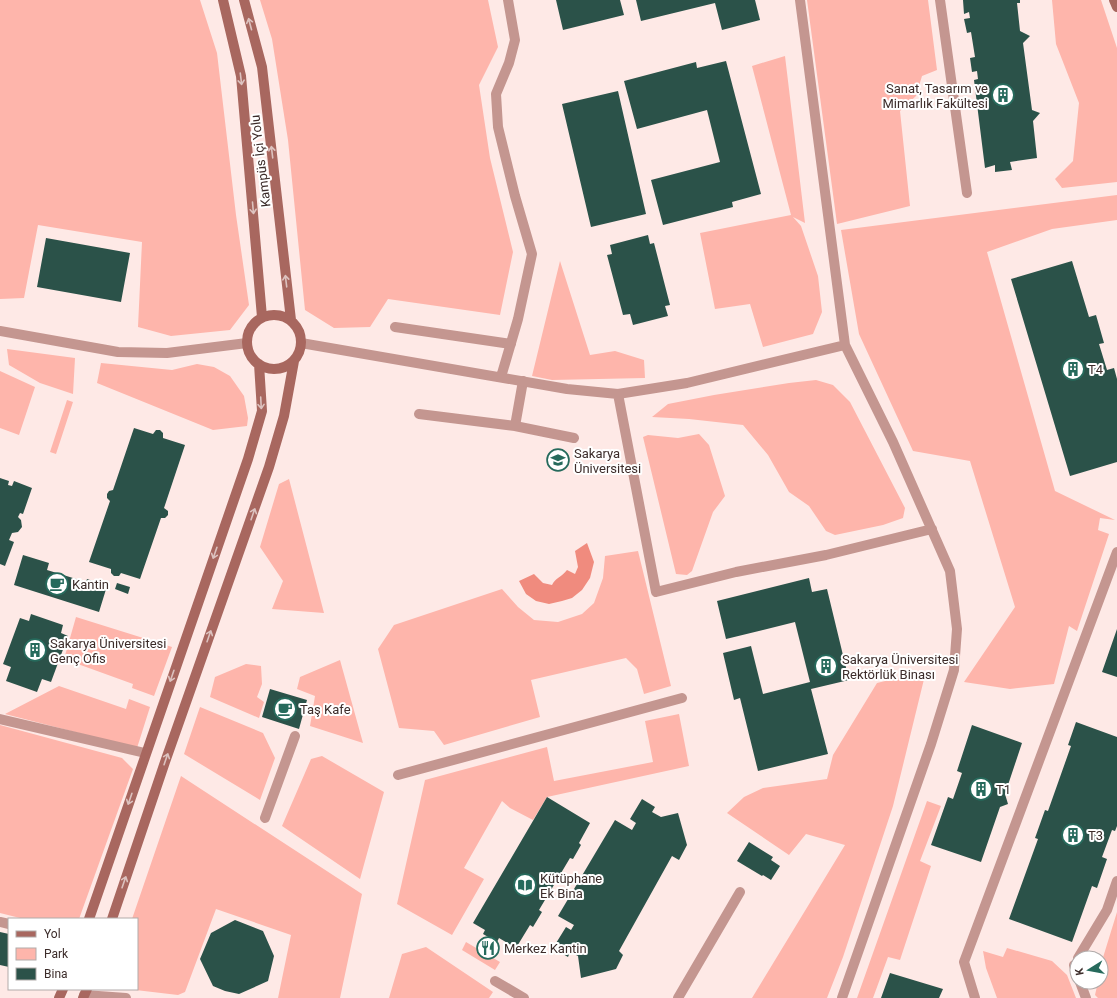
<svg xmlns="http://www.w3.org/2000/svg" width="1117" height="998" viewBox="0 0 1117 998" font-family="Roboto,sans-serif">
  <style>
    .built { fill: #fee9e6; fill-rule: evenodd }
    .green { fill: #feb5ab }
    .water { fill: #f08b7e }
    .building { fill: #2b5249 }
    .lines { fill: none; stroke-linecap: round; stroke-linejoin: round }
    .lane { stroke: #c49690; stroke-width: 10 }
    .street { stroke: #c49690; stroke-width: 10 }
    .secondary { stroke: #a8675f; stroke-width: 10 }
    .oneway { stroke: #dcc2bf }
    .labels { text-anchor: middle; stroke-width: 4; stroke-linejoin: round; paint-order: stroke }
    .poi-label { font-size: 13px; fill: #3c2c2a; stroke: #fff; text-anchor: start }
    .street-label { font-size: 13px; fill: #3c2c2a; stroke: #fff }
  </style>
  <rect width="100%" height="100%" fill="#fef5f4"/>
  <path class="built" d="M0,0H1117V998H0ZM9,919H137V989H9ZM1077,958H1101V982H1077Z"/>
  <path class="green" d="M0,0H200L217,53L236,215L249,305L230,330L171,336L138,327L142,242L38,225L24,298L0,299Z
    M260,0H488L498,47L479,85L490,158L513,252L500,315L388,299L370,327L334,328L305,310L288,140L272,39Z
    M807,0H928L937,70L922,76L916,96L900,111L910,206L837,224Z
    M1052,0H1101L1117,48V182L1062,188L1055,179L1073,161L1079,103L1056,44Z
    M785,56L805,223L793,217L801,226L818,276L822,312L813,334L763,347L750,304L715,309L700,233L791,215L752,66Z
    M1117,195V220L1052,229L987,252L1055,491L1115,520L1100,518L1098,530L1109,534L1077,631L1069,626L1054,684L1010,689L964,682L1015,607L970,461L913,451L859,334L841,230Z
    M560,261L590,355L615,351L644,360L645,378L552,380L532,376Z
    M7,349L75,358L73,394L40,383L9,365Z
    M101,363L172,370L197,364L214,367L230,376L244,396L248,418L247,426L213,430L97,383Z
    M0,371L35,387L19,435L0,428Z
    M816,380L833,385L850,402L905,508L903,518L883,525L835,535L826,531L809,506L789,492L768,455L743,425L689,419L652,417L668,404L714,395L789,383Z
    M67,400L73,402L56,454L50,452Z
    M699,434L709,445L725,496L713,512L692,571L687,575L676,574L643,437L648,435L678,438Z
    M289,479L324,613L272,609L283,581L260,547L279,484Z
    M638,551L671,686L644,694L637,669L626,658L531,680L540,717L444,745L434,731L399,728L378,649L394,625L502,589L518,607L534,620L558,622L582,614L594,603L603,578L605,556Z
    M76,617L172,647L154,696L132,688L133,684L64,659Z
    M340,660L363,743L310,726L315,696L297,689L300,677Z
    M246,664L261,666L262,684L257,697L264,702L259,718L210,697L215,677Z
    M926,671L893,806L843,957L827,998H752L845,845L806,834L789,855L727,813L744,797L763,788L827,779L833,755L877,683Z
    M59,686L126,709L129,699L150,707L137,748L5,714Z
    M200,707L263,733L275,758L260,800L184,754Z
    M679,714L689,766L547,797L533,820L510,808L502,801L464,868L484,879L452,935L397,904L425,780L547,747L554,781L653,762L645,721Z
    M0,725L122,758L133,769L79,919H24L0,913Z
    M322,756L384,792L360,879L282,826L311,759Z
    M181,776L362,894L340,998H278L291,935L216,909L185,992L178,995L127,989H137V919H132Z
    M927,801L941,806L920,861L931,866L900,960L888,957L873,998H857Z
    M1117,912V998H1098L1095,995L1098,982H1101V964Z
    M466,942L500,962L495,970L462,950Z
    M426,947L493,992L489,998H389L402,954Z
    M1007,948L1052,961L1067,975L1076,998H997L986,968L983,951L1003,957Z"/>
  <path class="water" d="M587,543L594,562L590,578L582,590L572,598L562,601L549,604L536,601L526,594L519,581L534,574L543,583L552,585C555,578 562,577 567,570L575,574L578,567L575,551Z"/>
  <path class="building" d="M556,0H620L624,15L563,30Z
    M636,0H755L760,20L722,30L715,3L641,21Z
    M963,0H1020V3H1017L1020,31L1030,36L1023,43L1032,110L1040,113L1033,121L1037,158L1010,162L1012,170L995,172V165L985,168L974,80L978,79L977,71L972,72L970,58L975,57L971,32L967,33L964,19L970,18L969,12L964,14Z
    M726,61L761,194L732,202L733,207L663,225L651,180L720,162L707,110L637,129L624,81L696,62L697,68Z
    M618,91L646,214L591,227L562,104Z
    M648,235L650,244L654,243L670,305L665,306L668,316L633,325L630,314L623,315L607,255L612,254L610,245Z
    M46,238L130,253L121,302L37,287Z
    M1072,261L1089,317L1096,315L1104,343L1099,344L1107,370L1114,368L1117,379V462L1070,476L1011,279Z
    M134,428L153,434L156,430H160L163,433V438L185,445L164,508L168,511V515L165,518H161L140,579L121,573L119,576H114L111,573V569L89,562L110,501L107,498V494L109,491L113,490Z
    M0,478L9,481L8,485L12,486L14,481L32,488L23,514L20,513L18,517L21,520L22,527L18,532L12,533L9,540L14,542L5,566L0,564Z
    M23,555L49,563L47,570L86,582L87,579L107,586L99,612L14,585Z
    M809,578L812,592L827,589L849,680L811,689L828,754L758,771L740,698L734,700L723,653L751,646L763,694L810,682L795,622L726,639L717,601Z
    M117,583L130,587L128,594L115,589Z
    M31,614L63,625L61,633L68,636L51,682L42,679L37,692L6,681L11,667L3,664L20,618L29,621Z
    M1117,629V677L1102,672Z
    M270,689L307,700L299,729L262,717Z
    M1076,722L1117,737V826L1115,831L1112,830L1102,857L1107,859L1097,888L1092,886L1072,942L1009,919L1038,839L1035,838L1045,810L1048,811L1071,746L1068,745Z
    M972,725L1022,743L1005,794L1008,804L1000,807L981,862L931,845L948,797L953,799L962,773L957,771Z
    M547,797L590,823L579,843L581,845L573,859L570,858L539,910L542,912L533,927L530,925L516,948L499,938L497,942L483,934L485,930L473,923Z
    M642,799L655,807L652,812L661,817L678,813L687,845L679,860L672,856L619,951L623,955L616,969L581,978L578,956L570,952L568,957L553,948L566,927L571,930L574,925L558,916L615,820L632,830L636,823L630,819Z
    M749,842L773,857L771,860L780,866L771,880L763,875L762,876L737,861Z
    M235,920L263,931L274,956L268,981L239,994L225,991L213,986L200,959L211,933Z
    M0,932L9,934V967L0,965Z
    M890,973L943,989L939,998H881Z"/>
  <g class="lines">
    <path class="lane" d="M419,414L515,426L574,438
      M515,426L523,381
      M1078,958L1107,910L1117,881
      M678,998L740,892
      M975,998L964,962L1117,552"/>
    <path class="street" d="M800,0L845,345L893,442L950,571L957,629L954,670L931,744L842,998
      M940,0L967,193
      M395,327L511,344
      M0,331L118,352L167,353L247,343
      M301,343L567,389L618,394L687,383L845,345
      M501,377L518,319L532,254L515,196L498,127L496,94L509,63L515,40L508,0
      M618,394L656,592L736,572L826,555L932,529
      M0,719L145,753
      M398,775L682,698
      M265,818L295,736
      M0,922L9,924
      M1074,965L1077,975
      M495,981L524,998
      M1080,982L1086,998
      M84,995L126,998"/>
    <path class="secondary" d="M223,0L241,76L262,317
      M244,0L262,67L291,320
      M1114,0L1117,7
      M247 342a27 27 0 1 1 54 0a27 27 0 1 1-54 0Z
      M89,919L248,459L262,411L259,364
      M112,919L165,762L269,467L284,416L294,361
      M59,998L63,989
      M83,998L87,989"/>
  </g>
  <defs><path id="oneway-shaft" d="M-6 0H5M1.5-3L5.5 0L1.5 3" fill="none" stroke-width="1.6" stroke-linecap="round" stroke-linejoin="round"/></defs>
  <g class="oneway">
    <use href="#oneway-shaft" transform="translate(250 24) rotate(-105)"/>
    <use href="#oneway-shaft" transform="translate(241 79) rotate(83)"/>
    <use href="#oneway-shaft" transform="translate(272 152) rotate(-97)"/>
    <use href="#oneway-shaft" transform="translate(253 208) rotate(85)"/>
    <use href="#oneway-shaft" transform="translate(286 281) rotate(-97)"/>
    <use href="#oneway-shaft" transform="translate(261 403) rotate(87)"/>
    <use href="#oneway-shaft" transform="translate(253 514) rotate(-71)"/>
    <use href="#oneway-shaft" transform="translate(215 553) rotate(109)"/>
    <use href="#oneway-shaft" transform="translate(209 636) rotate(-71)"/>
    <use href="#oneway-shaft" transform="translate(172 676) rotate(109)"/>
    <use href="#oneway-shaft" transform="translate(166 759) rotate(-71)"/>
    <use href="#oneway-shaft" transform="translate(130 799) rotate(109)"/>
    <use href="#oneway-shaft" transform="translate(124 882) rotate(-71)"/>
  </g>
  <defs>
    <g id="building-ring" transform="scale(1.15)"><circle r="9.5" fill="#fff" stroke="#266a5c" stroke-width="1.5"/><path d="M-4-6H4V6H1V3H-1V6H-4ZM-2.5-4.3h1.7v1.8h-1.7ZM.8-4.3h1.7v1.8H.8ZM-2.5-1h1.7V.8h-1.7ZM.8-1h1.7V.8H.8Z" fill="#266a5c"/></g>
    <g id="university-ring" transform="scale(1.15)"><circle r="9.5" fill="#fff" stroke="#266a5c" stroke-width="1.5"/><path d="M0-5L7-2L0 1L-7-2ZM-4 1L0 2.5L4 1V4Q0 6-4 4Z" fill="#266a5c"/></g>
    <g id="cafe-ring" transform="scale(1.15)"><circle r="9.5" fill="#fff" stroke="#266a5c" stroke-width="1.5"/><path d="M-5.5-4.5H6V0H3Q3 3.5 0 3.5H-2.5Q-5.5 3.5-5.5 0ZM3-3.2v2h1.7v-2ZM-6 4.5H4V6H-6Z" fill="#266a5c"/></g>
    <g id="library-ring" transform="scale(1.15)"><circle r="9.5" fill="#fff" stroke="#266a5c" stroke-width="1.5"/><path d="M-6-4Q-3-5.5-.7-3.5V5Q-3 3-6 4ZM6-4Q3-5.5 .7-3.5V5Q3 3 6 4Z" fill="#266a5c"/></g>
    <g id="restaurant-ring" transform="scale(1.15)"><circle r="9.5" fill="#fff" stroke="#266a5c" stroke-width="1.5"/><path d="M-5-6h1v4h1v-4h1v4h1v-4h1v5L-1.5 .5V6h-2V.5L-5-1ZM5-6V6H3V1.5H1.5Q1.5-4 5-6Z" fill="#266a5c"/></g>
  </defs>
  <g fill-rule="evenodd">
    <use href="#building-ring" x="1003" y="95"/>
    <use href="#building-ring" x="1073" y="369"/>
    <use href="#university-ring" x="558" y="460"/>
    <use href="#cafe-ring" x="57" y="584"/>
    <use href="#building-ring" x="35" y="650"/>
    <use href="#building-ring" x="826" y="666"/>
    <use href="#cafe-ring" x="285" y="709"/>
    <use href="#building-ring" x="981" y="789"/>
    <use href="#building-ring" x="1073" y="835"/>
    <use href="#library-ring" x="525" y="885"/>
    <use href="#restaurant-ring" x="488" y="948"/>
  </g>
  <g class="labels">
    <g class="poi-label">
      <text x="988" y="93" text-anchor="end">Sanat, Tasarım ve<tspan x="988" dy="15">Mimarlık Fakültesi</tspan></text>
      <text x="1088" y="374">T4</text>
      <text x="574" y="458">Sakarya<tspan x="574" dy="15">Üniversitesi</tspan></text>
      <text x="72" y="589">Kantin</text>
      <text x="50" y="648">Sakarya Üniversitesi<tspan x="50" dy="15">Genç Ofis</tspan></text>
      <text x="842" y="664">Sakarya Üniversitesi<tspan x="842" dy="15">Rektörlük Binası</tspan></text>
      <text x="300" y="714">Taş Kafe</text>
      <text x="996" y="794">T1</text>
      <text x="1088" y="840">T3</text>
      <text x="540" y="883">Kütüphane<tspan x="540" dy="15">Ek Bina</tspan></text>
      <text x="504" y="953">Merkez Kantin</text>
    </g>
    <g class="street-label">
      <text transform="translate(260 161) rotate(-97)" y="5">Kampüs İçi Yolu</text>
    </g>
  </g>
  <rect x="8" y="918" width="130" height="72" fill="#ffffff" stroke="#b1abaa"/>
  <rect x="16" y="931" width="20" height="6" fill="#a8675f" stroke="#b1abaa"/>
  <text x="44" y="938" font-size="12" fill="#3c2c2a">Yol</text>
  <rect x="16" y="948" width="20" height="12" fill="#feb5ab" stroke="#b1abaa"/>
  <text x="44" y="958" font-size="12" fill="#3c2c2a">Park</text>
  <rect x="16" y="968" width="20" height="12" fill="#2b5249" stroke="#b1abaa"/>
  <text x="44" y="978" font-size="12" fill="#3c2c2a">Bina</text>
  <g transform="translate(1089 970) rotate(259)"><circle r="19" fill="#ffffff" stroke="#b1abaa"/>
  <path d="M0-3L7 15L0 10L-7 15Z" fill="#266a5c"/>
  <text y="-6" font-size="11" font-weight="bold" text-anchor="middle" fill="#3c2c2a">K</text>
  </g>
</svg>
